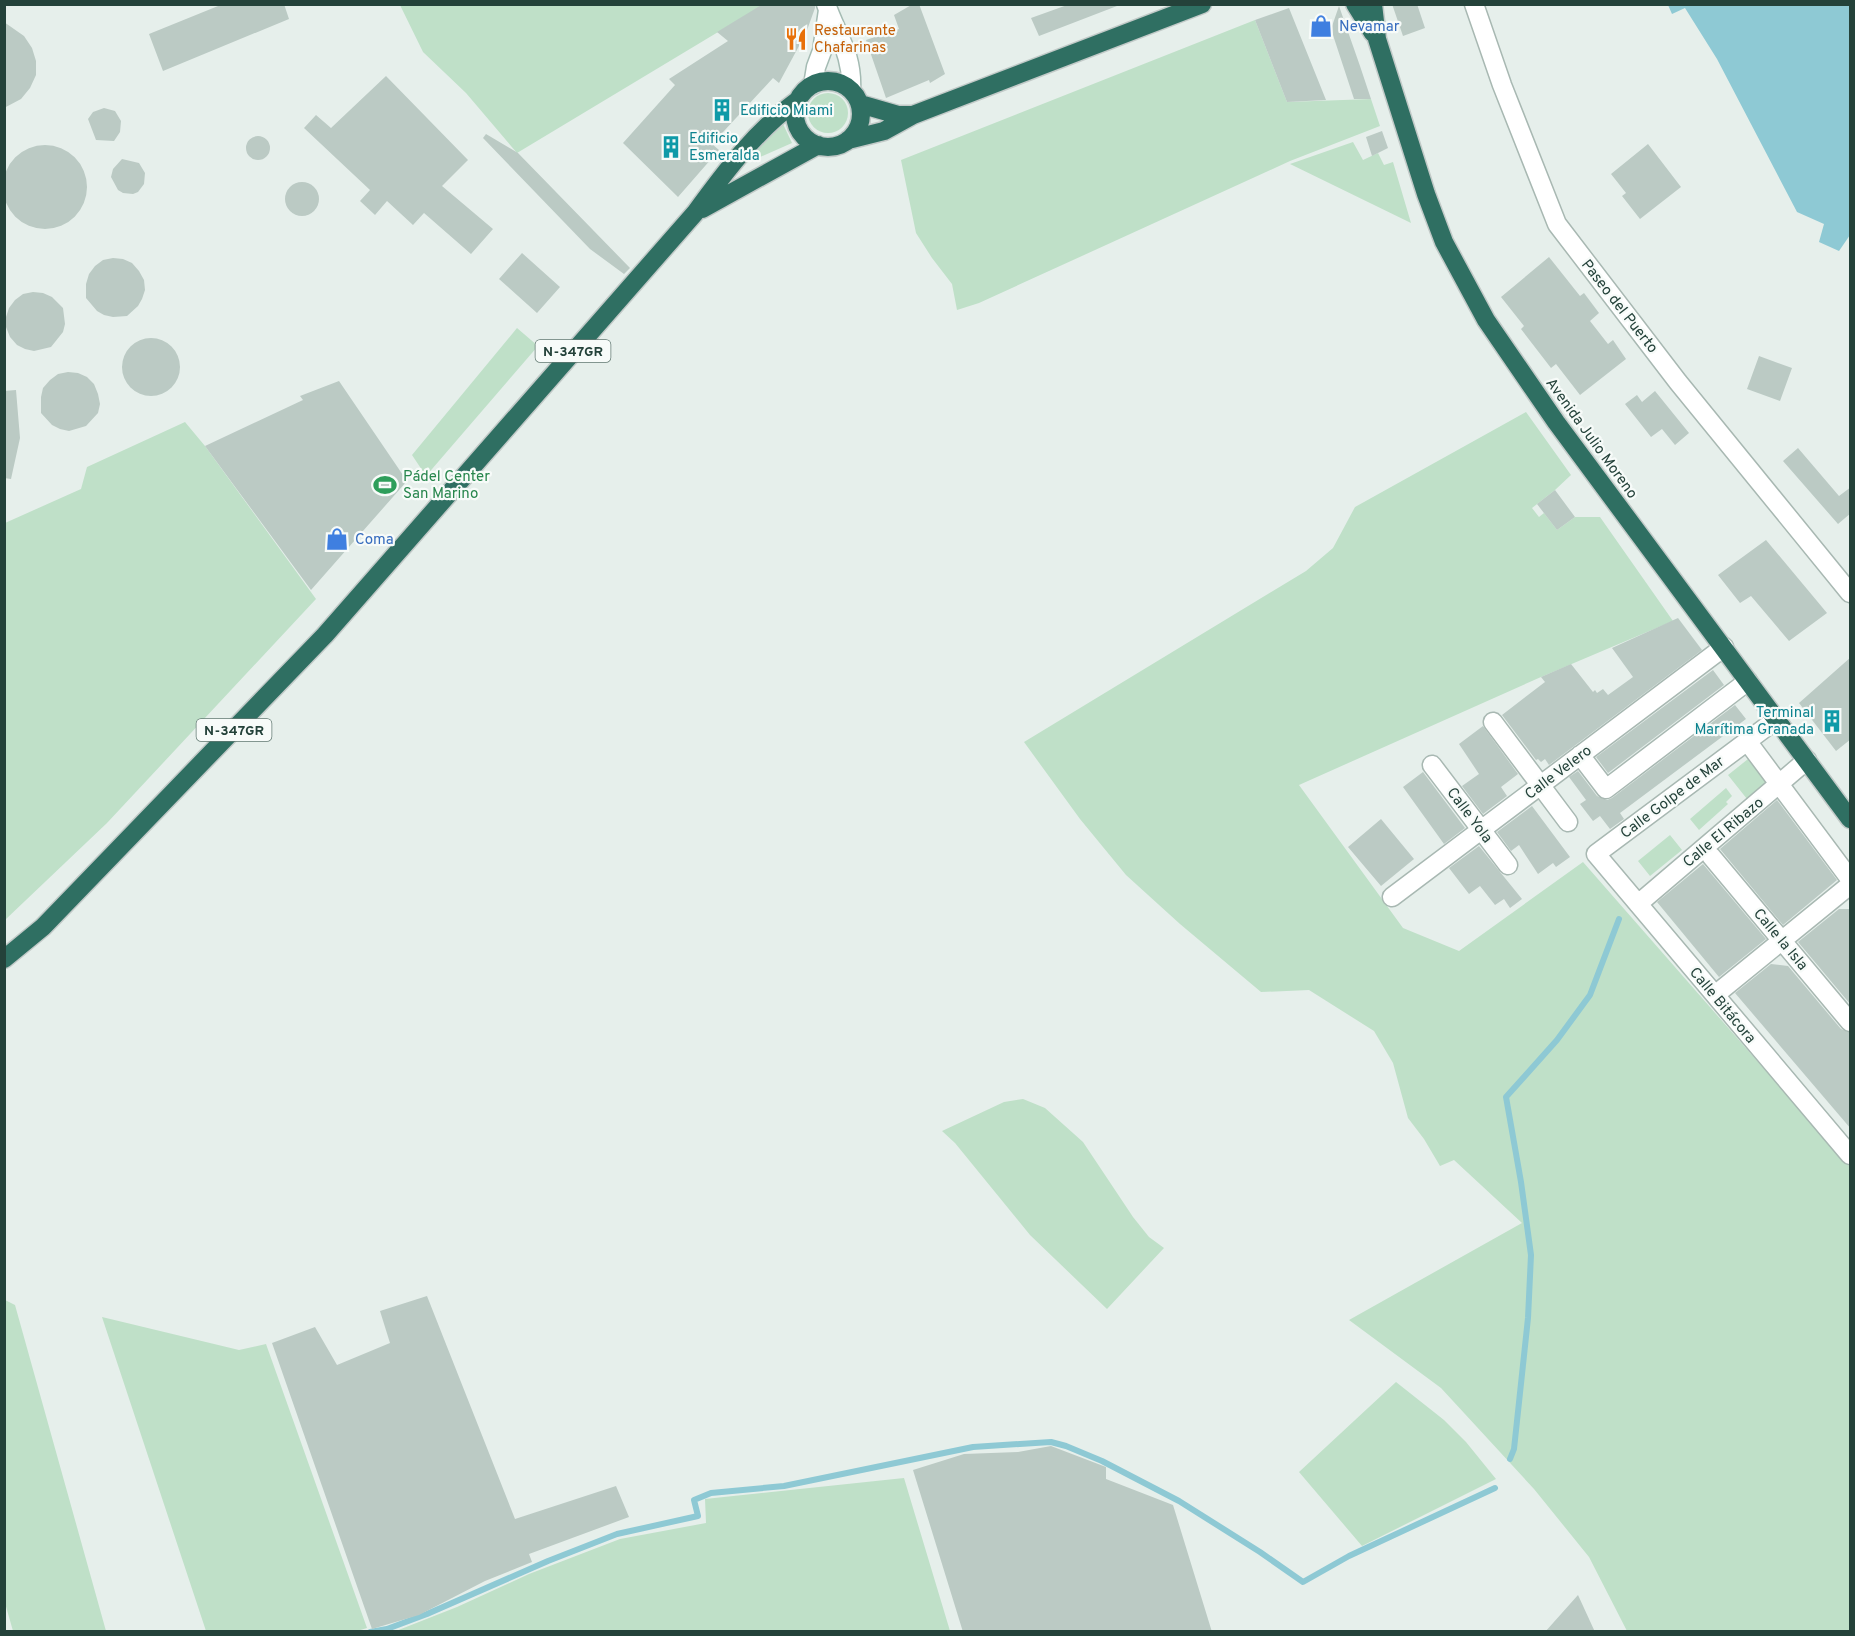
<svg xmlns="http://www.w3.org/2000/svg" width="1855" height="1636" viewBox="0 0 1855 1636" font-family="Overpass,sans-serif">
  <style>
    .green { fill: #bfe0c8 }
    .water { fill: #8ec9d4 }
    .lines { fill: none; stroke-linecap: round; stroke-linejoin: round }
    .stream { stroke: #8ec9d4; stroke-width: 6 }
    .building { fill: #bbcac4 }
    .street-casing { stroke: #a8b8b2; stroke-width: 21 }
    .secondary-casing { stroke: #a4bbb3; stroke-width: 21 }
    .highway-casing { stroke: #c2cac8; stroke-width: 21 }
    .street { stroke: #fff; stroke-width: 18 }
    .secondary { stroke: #fff; stroke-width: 18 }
    .highway { stroke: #2f6f62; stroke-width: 18 }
    .labels { text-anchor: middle; stroke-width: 4.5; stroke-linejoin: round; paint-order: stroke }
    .shield { fill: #f7fbf9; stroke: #637a73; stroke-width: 1.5 }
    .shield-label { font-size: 14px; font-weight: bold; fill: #24423a }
    .shop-label { font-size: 15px; fill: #366cbe; stroke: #f7fbf9; text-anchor: start }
    .food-label { font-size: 15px; fill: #c56008; stroke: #f7fbf9; text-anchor: start }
    .culture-label { font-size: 15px; fill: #0d838f; stroke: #f7fbf9; text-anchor: start }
    .street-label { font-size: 15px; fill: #24423a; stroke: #f7fbf9 }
    .leisure-label { font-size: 15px; fill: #27864d; stroke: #f7fbf9; text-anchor: start }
  </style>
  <rect width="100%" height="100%" fill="#e6efeb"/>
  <path class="green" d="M400,5H763L517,153L466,93L423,52Z
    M1255,20L1287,102L1371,99L1380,126L1290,161L979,303L957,310L952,284L932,258L916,233L901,160Z
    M808 113a20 20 0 1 1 40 0a20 20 0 1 1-40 0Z
    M783,124L792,143L742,165Z
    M1353,142L1363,160L1378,153L1384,165L1393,162L1411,223L1290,164Z
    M517,328L538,346L426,476L412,455Z
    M1526,412L1571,475L1555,490L1532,508L1539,517L1544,513L1557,530L1575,517H1600L1673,621L1541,677L1299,785L1403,928L1459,951L1583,862L1850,1167V1631H1627L1589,1557L1534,1489L1441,1388L1349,1320L1522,1223L1454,1160L1440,1166L1424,1139L1408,1118L1393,1063L1374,1031L1309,990L1261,992L1180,924L1126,875L1080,819L1024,742L1306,571L1333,548L1355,507Z
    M185,422L205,446L316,599L107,823L5,920V523L81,489L87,467Z
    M1748,759L1767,783L1747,799L1728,775Z
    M1726,788L1732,796L1726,802L1728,804L1699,830L1690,819Z
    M1670,835L1682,850L1650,876L1638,861Z
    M1023,1099L1045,1108L1083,1142L1133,1217L1149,1237L1164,1248L1107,1309L1030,1235L955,1143L942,1131L1004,1102Z
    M5,1300L15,1305L106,1631H13L5,1603Z
    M102,1317L239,1350L266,1344L367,1628L354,1632L206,1631Z
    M1396,1382L1444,1420L1466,1442L1496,1479L1362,1546L1299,1472Z
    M904,1478L950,1631H396L457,1607L529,1574L620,1539L706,1523L705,1499Z"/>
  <path class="water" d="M1668,5H1850V235L1839,251L1819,242L1824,224L1797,212L1717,59L1685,8L1672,14Z"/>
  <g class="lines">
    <path class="stream" d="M1510,1459L1514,1449L1528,1318L1531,1255L1521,1182L1506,1097L1557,1040L1590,995L1619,919
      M370,1632L387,1629L427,1614L548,1561L617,1534L698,1516L694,1500L711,1493L784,1486L973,1447L1051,1442L1066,1446L1102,1461L1179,1501L1260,1552L1303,1582L1349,1556L1495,1488"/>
  </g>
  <path class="building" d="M223,4H284L289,19L163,71L149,34Z
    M763,4H815V8L806,33L779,83L773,78L712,144L719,150L678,197L623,143L675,85L669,79L728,41L717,32Z
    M913,4H919L945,74L930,83L929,80L886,98L866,40L899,29L894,15Z
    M1070,4H1117V6L1039,36L1031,18Z
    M1392,4H1417L1425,28L1403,36Z
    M1339,6L1360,66L1371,99H1354L1331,29Z
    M1289,8L1326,100L1287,102L1255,20Z
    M4,22L24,36L32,48L36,61V75L30,88L21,99L4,108Z
    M386,76L468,160L442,186L493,229L471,254L424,213L413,225L387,201L375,215L360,201L370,190L304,128L316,115L331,128Z
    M104,108L115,111L121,121L120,132L114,141L96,140L88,119L93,112Z
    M1382,131L1388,148L1372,156L1366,137Z
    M486,134L518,153L630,268L624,274L590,249L483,138Z
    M246 148a12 12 0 1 1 24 0a12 12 0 1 1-24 0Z
    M1648,144L1681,187L1640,219L1622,196L1626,193L1611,174Z
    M3 187a42 42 0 1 1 84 0a42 42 0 1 1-84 0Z
    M122,159L139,163L145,173L144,184L138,192L133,194L123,193L118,190L111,177L113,169Z
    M285 199a17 17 0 1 1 34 0a17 17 0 1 1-34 0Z
    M522,253L560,287L537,313L499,279Z
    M1549,257L1580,296L1584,293L1599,313L1590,321L1608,344L1613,340L1626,359L1580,395L1556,364L1551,368L1521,329L1524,326L1501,297Z
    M113,258L123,259L132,263L139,271L144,280L145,290L142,299L138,306L127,316L113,317L104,315L97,311L86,298V284L89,274L95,266L103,260Z
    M33,292L43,293L52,297L63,308L65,324L63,332L51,347L34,351L25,349L17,345L10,337L6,327V317L9,308L15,300L23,294Z
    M122 367a29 29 0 1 1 58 0a29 29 0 1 1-58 0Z
    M1759,356L1792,368L1780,401L1747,389Z
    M68,372L78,373L87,377L94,384L98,394L100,404L98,413L86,426L69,431L60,429L52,425L41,413V397L43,388L50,380L58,374Z
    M339,381L407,481L311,590L205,446L303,400L300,396Z
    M16,390L20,438L11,479L4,478V391Z
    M1655,391L1689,433L1675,445L1662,429L1651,437L1625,404L1637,395L1642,402Z
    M1798,448L1839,496L1851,487V513L1838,524L1783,461Z
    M1555,490L1575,517L1557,530L1537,504Z
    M1766,540L1827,613L1789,641L1751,596L1740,603L1718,575Z
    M1678,618L1702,650L1549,765L1545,759L1541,762L1538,759L1536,760L1502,715L1545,682L1541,677L1571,664L1593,692L1595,690L1597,693L1603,689L1608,695L1633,677L1612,648Z
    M1851,657V739L1836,751L1799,703Z
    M1713,670L1724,685L1608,773L1596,757Z
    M1735,705L1746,719L1620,813L1624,819L1610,829L1600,816L1593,821L1580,804L1586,800L1569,777L1578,771L1597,796L1607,800L1612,798Z
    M1483,726L1518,774L1501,787L1507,796L1483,814L1462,786L1479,774L1459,744Z
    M1423,772L1465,828L1444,844L1403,787Z
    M1777,800L1837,880L1783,925L1720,849Z
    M1532,806L1570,857L1556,867L1553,863L1538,874L1519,845L1511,851L1497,832Z
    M1381,819L1414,859L1381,886L1348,847Z
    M1479,846L1522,899L1510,908L1504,899L1495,905L1480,886L1469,894L1449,868Z
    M1703,864L1766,939L1719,977L1657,902Z
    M1839,909H1851V1005L1798,942Z
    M1771,964L1788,966L1841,1029L1851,1033V1129L1735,993Z
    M427,1296L515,1519L616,1486L629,1517L529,1554L532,1562L485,1581L419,1615L372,1629L272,1343L315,1327L337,1365L390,1343L380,1311Z
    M1051,1446L1106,1467V1479L1173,1505L1212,1632H963L913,1470L964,1454L1018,1452Z
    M1578,1595L1595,1632H1545Z"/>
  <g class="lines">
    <g class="street-casing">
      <path id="street" d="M1474,4L1502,85L1557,224L1678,382L1850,593
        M1777,719L1596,854L1850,1155
        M1493,722L1568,822
        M1747,741L1850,879
        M1580,755L1606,789L1748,681
        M1432,765L1508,865
        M1711,856L1850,1022
        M1392,897L1724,647
        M1638,904L1807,760
        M1715,995L1850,885"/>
    </g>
    <g class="secondary-casing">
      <path id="secondary" d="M826,4C837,36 853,54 851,90
        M813,85L816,67L822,51L828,10"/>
    </g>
    <g class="highway-casing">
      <path id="highway" d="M1355,4L1373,33
        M1373,4L1377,39L1426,194L1444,242L1486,320L1556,422L1850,819
        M795 114a33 33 0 1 1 66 0a33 33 0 1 1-66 0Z
        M860,104L898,115H913
        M848,140L884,131L913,115L1202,4
        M702,209L818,145
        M4,959L43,927L325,635L695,213C725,172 756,130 798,100"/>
    </g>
    <use href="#street" class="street"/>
    <use href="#secondary" class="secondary"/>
    <use href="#highway" class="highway"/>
  </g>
  <defs>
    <g id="shop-bare" transform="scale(1.8)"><path d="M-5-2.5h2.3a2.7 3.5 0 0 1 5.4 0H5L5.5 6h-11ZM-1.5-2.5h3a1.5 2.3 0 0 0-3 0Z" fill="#3f7fe0" stroke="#f7fbf9" stroke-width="2.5" paint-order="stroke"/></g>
    <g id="restaurant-bare" transform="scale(1.8)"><path d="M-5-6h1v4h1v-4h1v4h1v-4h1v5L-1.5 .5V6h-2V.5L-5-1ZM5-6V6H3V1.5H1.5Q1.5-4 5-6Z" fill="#e8710a" stroke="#f7fbf9" stroke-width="2.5" paint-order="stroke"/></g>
    <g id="building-bare" transform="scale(1.8)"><path d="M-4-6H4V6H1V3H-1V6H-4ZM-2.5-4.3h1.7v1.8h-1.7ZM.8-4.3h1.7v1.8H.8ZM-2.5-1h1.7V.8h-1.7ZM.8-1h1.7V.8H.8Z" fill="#0f9aa8" stroke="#f7fbf9" stroke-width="2.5" paint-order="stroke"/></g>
    <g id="stadium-bare" transform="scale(1.8)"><path d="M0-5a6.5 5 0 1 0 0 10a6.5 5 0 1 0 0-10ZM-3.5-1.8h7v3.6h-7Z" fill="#2e9e5b" stroke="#f7fbf9" stroke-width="2.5" paint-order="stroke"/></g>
  </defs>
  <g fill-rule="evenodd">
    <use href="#shop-bare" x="1321" y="26"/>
    <use href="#restaurant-bare" x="796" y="39"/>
    <use href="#building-bare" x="722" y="110"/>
    <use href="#building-bare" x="671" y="147"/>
    <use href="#stadium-bare" x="385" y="485"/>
    <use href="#shop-bare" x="337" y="539"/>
    <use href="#building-bare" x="1832" y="721"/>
  </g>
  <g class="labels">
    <g class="shield">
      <rect x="535.5" y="340" width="75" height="22" rx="4.5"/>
      <rect x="196.5" y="719" width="75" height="22" rx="4.5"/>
    </g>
    <g class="shield-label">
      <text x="573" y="356">N-347GR</text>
      <text x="234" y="735">N-347GR</text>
    </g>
    <g class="shop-label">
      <text x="1339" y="31">Nevamar</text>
      <text x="355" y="544">Coma</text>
    </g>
    <g class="food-label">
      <text x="814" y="35">Restaurante<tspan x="814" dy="17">Chafarinas</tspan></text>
    </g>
    <g class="culture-label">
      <text x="740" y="115">Edificio Miami</text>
      <text x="689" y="143">Edificio<tspan x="689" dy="17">Esmeralda</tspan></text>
      <text x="1814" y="717" text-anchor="end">Terminal<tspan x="1814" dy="17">Marítima Granada</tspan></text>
    </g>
    <g class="street-label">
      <text transform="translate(1620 306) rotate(52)" y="5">Paseo del Puerto</text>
      <text transform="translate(1592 438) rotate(54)" y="5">Avenida Julio Moreno</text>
      <text transform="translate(1558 772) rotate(-37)" y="5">Calle Velero</text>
      <text transform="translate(1672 797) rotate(-37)" y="5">Calle Golpe de Mar</text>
      <text transform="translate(1470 815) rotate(53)" y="5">Calle Yola</text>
      <text transform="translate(1723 832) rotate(-40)" y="5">Calle El Ribazo</text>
      <text transform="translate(1781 939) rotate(50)" y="5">Calle la Isla</text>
      <text transform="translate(1723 1005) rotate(50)" y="5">Calle Bitácora</text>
    </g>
    <g class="leisure-label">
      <text x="403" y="481">Pádel Center<tspan x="403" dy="17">San Marino</tspan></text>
    </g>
  </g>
  <rect width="1855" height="1636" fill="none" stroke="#24423a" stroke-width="12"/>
</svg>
